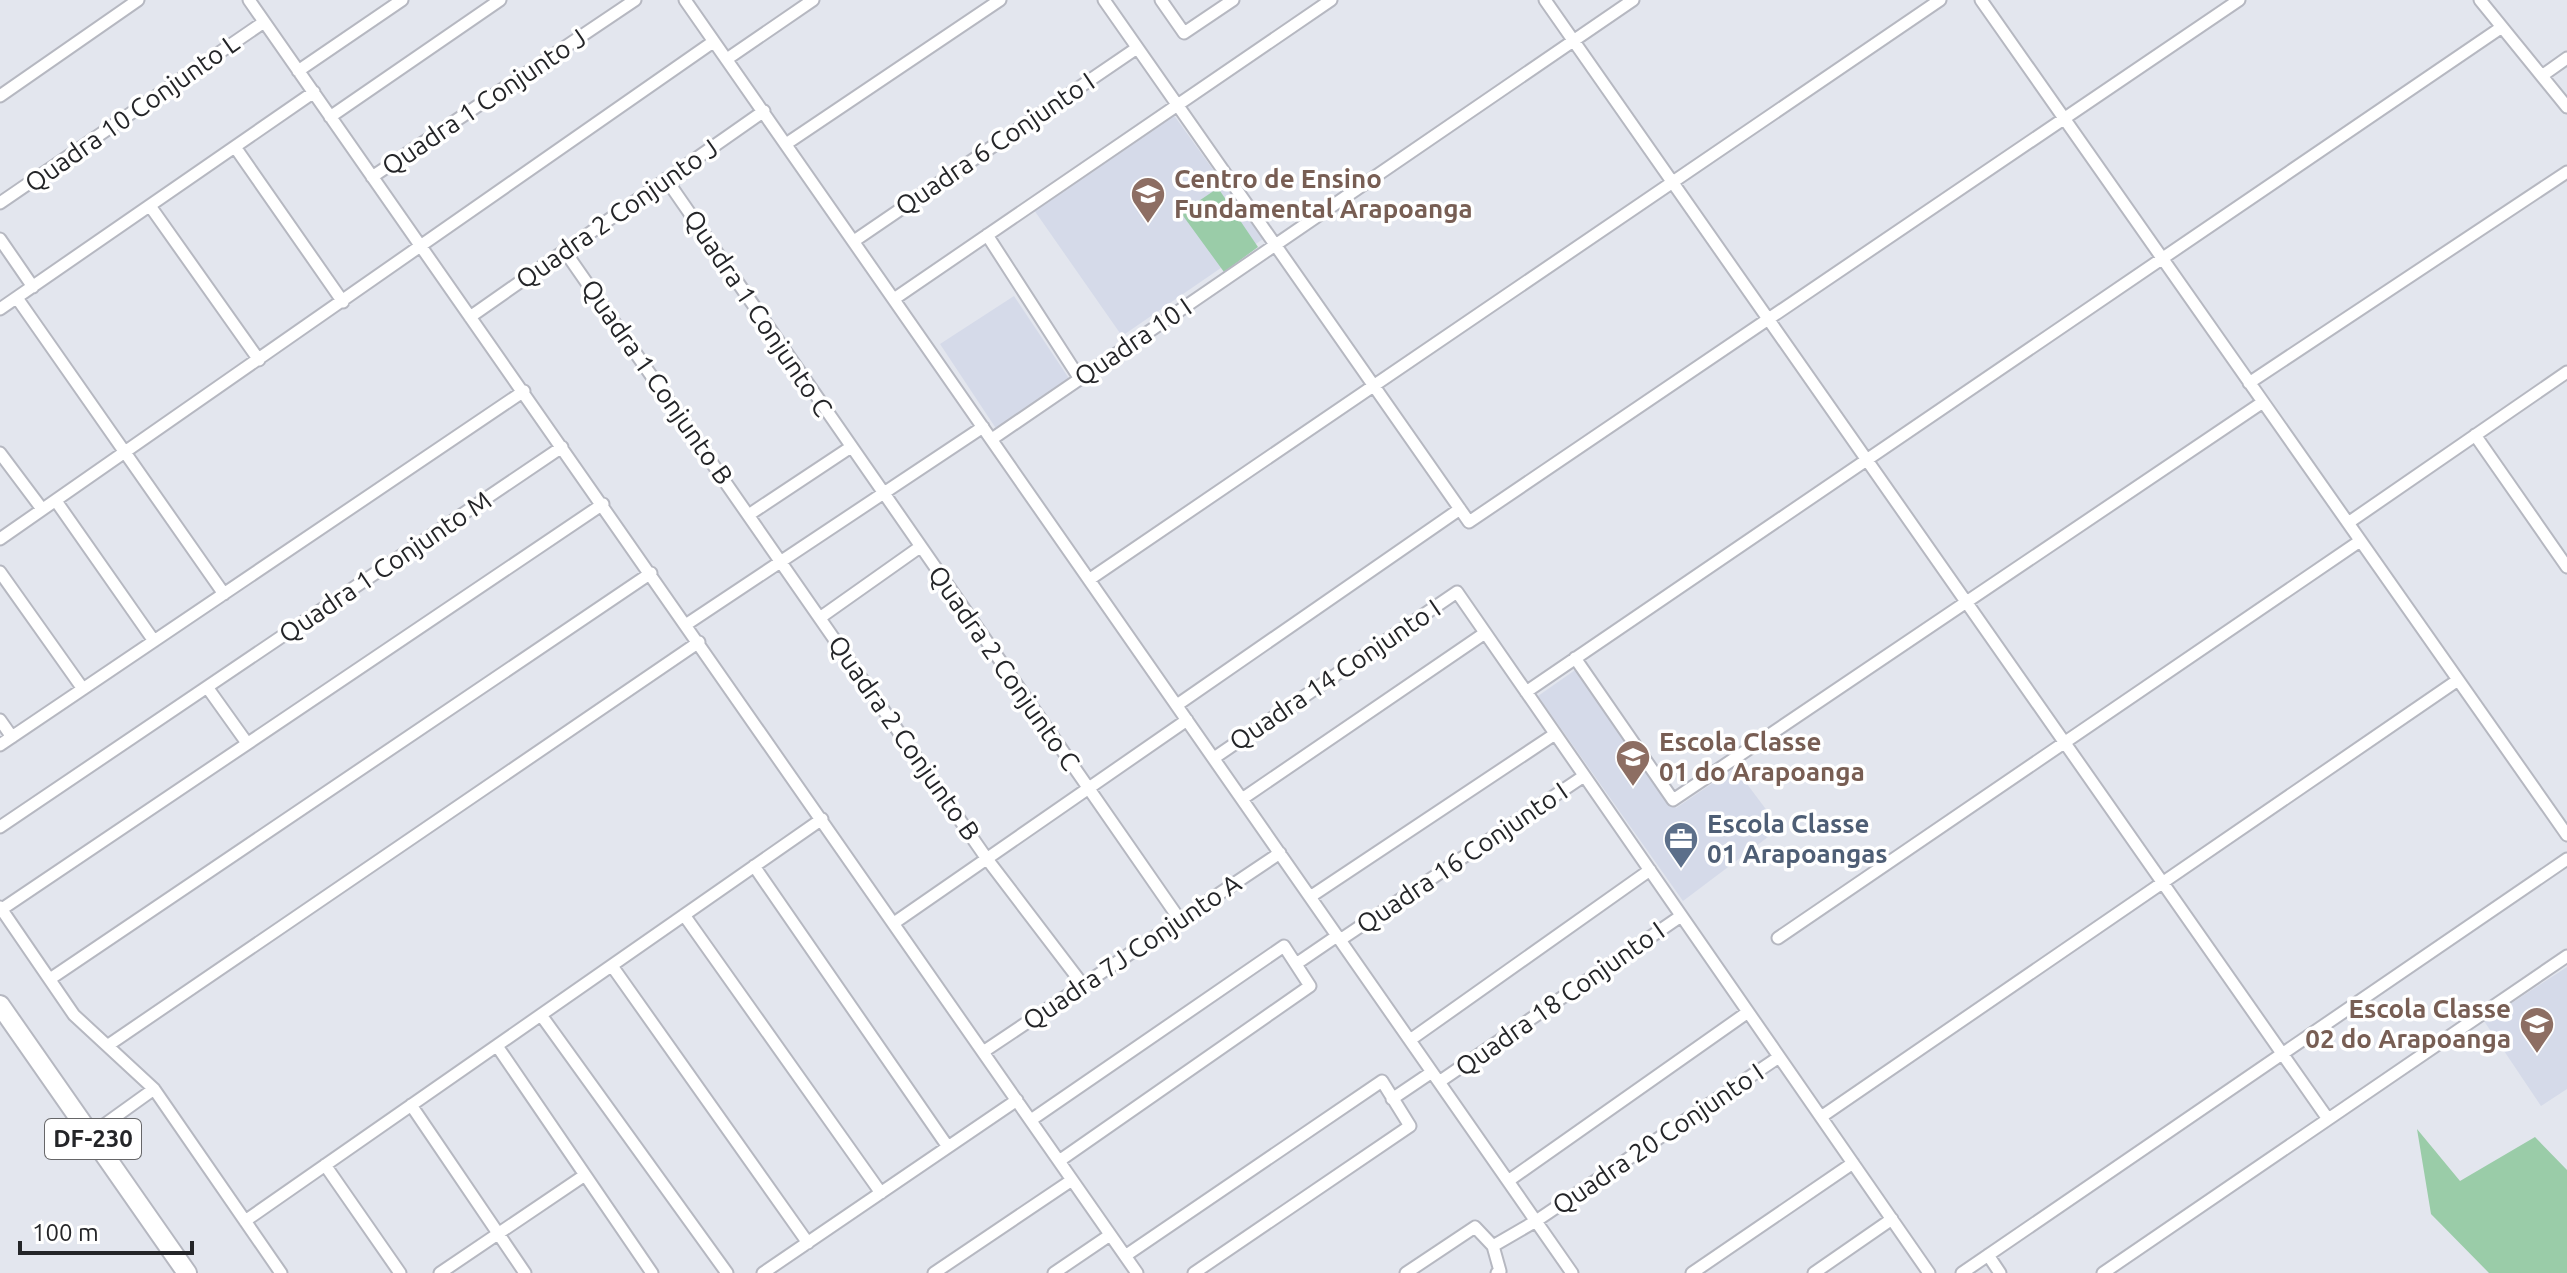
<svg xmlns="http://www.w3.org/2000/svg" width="2567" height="1273" viewBox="0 0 2567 1273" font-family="Ubuntu,sans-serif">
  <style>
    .built { fill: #d5dae9 }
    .green { fill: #9acca8 }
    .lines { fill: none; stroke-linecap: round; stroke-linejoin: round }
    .street-casing { stroke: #b6b8c1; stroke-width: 15 }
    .primary-casing { stroke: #b6b8c1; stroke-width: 22 }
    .street { stroke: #fff; stroke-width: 11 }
    .primary { stroke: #fff; stroke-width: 18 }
    .labels { text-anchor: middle; stroke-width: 7; stroke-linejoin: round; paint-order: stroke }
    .shield { fill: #fff; stroke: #666668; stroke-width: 2 }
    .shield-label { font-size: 24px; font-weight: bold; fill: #242528 }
    .street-label { font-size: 26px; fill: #242528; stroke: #fff }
    .education-label { font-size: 26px; font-weight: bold; fill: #785e54; stroke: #fff; text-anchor: start }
    .service-label { font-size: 26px; font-weight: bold; fill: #4e5e75; stroke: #fff; text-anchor: start }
  </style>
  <rect width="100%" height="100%" fill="#e3e6ee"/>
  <path class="built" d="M1173,114L1263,239L1122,336L1034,210Z
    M1014,296L1070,380L997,430L940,344Z
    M1578,668L1676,808L1735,768L1780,828L1683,901L1538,696Z
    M2567,967V1089L2541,1106L2484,1021Z"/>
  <path class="green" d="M1218,188L1258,247L1224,272L1181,213Z
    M2417,1129L2460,1181L2535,1137L2567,1170V1273H2489L2431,1214Z"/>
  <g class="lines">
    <g class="street-casing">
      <path id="street" d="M249,0L1137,1273
        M685,0L1572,1273
        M1104,0L1469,522L2239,0
        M1161,0L1184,33L1233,0
        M1545,0L2328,1119
        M1981,0L2567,835
        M2480,0L2567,107
        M727,59L813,0
        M298,71L402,0
        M2543,75L2567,58
        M0,96L138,0
        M330,117L500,0
        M786,144L1000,0
        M235,147L343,302
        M372,177L635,0
        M666,179L1180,920
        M0,203L264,22
        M150,206L259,360
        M987,235L1080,379
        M0,239L33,287
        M854,241L1137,48
        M564,250L987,859L1083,985
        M17,298L224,594
        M894,299L1331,0
        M0,309L314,92
        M470,317L764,111
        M2249,383L2567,172
        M2475,435L2567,567
        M992,439L1633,0
        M0,453L42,509
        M56,501L154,641
        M750,514L851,447
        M2348,523L2567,372
        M0,539L713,42
        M0,572L83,689
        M1090,579L1940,0
        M821,617L920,547
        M687,624L983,427
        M1575,658L1673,800L2263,402
        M207,687L247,743
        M1526,692L2502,27
        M1177,705L1460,509
        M0,720L12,737
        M0,745L524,391
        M1214,758L1457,592L1929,1273
        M1242,799L1485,633
        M0,827L562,447
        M754,866L948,1147
        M1310,897L1555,734
        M0,907L74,1015L154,1089L281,1273
        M2,909L603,504
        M684,915L881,1193
        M894,923L1187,720
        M1778,938L2360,541
        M1340,940L1584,776
        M1296,964L1337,936
        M612,966L808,1243
        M50,979L651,573
        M541,1015L727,1273
        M1410,1040L1650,870
        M110,1044L699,642
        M497,1046L652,1273
        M983,1052L1280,853
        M1439,1082L1681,916
        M1392,1099L1432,1072
        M411,1105L525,1273
        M1821,1117L2458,680
        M1031,1120L1284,946L1310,986L1059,1161
        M90,1135L154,1089
        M325,1165L400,1273
        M1508,1181L1748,1012
        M245,1221L822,819
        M1493,1246L1536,1221L1779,1057
        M1988,1255L2000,1273
        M1125,1256L1382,1081L1410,1126L1194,1273
        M440,1273L585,1175
        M763,1273L1017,1100
        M934,1273L1072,1180
        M1054,1273L1110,1235
        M1406,1273L1475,1227L1493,1246L1500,1271L1497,1273
        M1692,1273L1853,1163
        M1814,1273L1892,1219
        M1962,1273L2567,859
        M2103,1273L2567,956"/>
    </g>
    <g class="primary-casing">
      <path id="primary" d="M0,1005L187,1273"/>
    </g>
    <use href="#street" class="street"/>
    <use href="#primary" class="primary"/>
  </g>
  <defs>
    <g id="school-pin" transform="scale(1.8)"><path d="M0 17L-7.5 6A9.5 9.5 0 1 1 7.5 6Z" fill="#8d6e63" stroke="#fff"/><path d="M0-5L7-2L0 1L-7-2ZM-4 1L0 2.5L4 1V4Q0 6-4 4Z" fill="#fff"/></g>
    <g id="office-pin" transform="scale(1.8)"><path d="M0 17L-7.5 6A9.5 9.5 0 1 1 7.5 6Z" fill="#5c6f8a" stroke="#fff"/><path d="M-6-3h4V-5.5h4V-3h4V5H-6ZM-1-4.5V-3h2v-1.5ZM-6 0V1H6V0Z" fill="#fff"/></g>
  </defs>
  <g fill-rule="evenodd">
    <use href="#school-pin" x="1148" y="194"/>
    <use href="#school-pin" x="1633" y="757"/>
    <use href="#office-pin" x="1681" y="839"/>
    <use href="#school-pin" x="2537" y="1024"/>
  </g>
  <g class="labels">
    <rect class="shield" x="45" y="1119" width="96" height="40" rx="6"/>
    <g class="shield-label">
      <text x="93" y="1147">DF-230</text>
    </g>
    <g class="street-label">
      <text transform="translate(484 102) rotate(-34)" y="9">Quadra 1 Conjunto J</text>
      <text transform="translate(132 113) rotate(-35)" y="9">Quadra 10 Conjunto L</text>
      <text transform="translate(995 144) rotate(-34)" y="9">Quadra 6 Conjunto I</text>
      <text transform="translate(617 214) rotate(-35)" y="9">Quadra 2 Conjunto J</text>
      <text transform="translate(758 313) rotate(56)" y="9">Quadra 1 Conjunto C</text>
      <text transform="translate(1133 342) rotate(-34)" y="9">Quadra 10 I</text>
      <text transform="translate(657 382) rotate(55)" y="9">Quadra 1 Conjunto B</text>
      <text transform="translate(385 567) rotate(-34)" y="9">Quadra 1 Conjunto M</text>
      <text transform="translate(1004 668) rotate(55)" y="9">Quadra 2 Conjunto C</text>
      <text transform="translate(1335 675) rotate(-34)" y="9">Quadra 14 Conjunto I</text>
      <text transform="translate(904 738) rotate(55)" y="9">Quadra 2 Conjunto B</text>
      <text transform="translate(1462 858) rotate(-34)" y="9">Quadra 16 Conjunto I</text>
      <text transform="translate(1132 952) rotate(-34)" y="9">Quadra 7J Conjunto A</text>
      <text transform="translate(1560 999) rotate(-35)" y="9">Quadra 18 Conjunto I</text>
      <text transform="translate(1658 1139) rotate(-34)" y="9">Quadra 20 Conjunto I</text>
    </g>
    <g class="education-label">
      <text x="1174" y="188">Centro de Ensino<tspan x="1174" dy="30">Fundamental Arapoanga</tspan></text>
      <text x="1659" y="751">Escola Classe<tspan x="1659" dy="30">01 do Arapoanga</tspan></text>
      <text x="2511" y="1018" text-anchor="end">Escola Classe<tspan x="2511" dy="30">02 do Arapoanga</tspan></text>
    </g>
    <g class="service-label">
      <text x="1707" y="833">Escola Classe<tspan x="1707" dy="30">01 Arapoangas</tspan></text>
    </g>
  </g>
  <path d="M20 1241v12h172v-12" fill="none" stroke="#242528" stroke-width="4"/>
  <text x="32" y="1241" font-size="24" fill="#242528" stroke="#ffffff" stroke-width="6" paint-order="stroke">100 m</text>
</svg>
